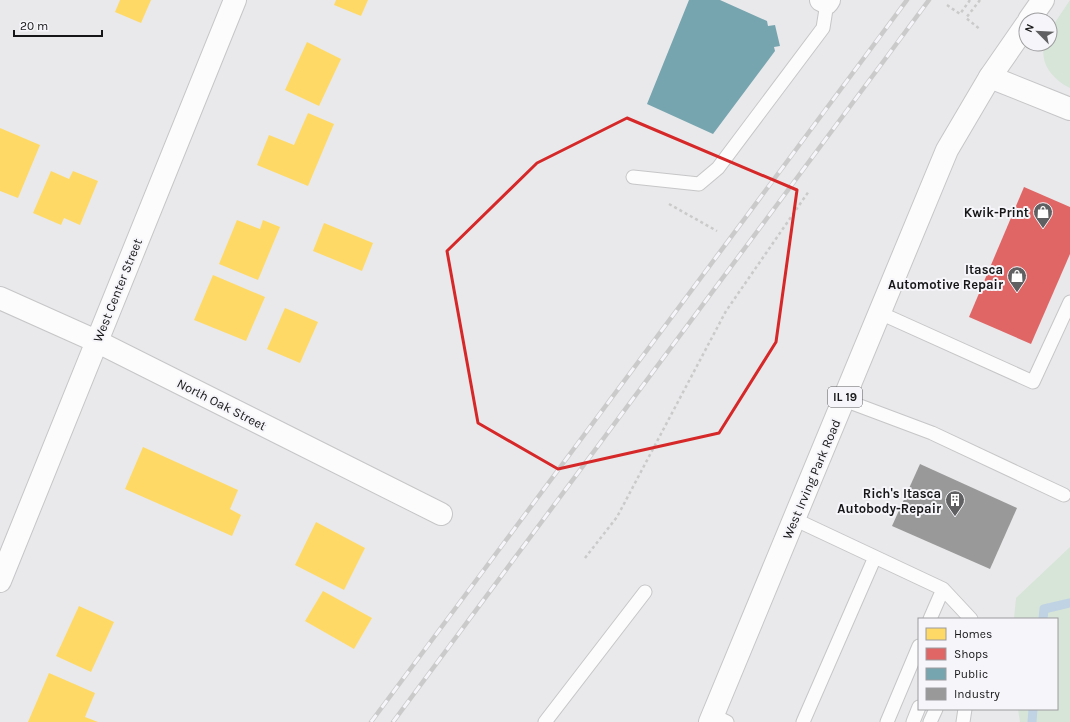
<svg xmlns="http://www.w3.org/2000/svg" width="1070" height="722" viewBox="0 0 1070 722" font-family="Karla,sans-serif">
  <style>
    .green { fill: #d7e4d8 }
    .homes { fill: #ffd966 }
    .shops { fill: #e06666 }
    .public { fill: #76a5af }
    .industry { fill: #999 }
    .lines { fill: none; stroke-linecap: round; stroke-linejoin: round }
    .stream { stroke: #bfd3e5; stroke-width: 9 }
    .lane-casing { stroke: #c6c6c8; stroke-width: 15 }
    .street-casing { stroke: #c6c6c8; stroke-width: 24 }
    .primary-casing { stroke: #c6c6c8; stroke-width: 24 }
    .path { stroke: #cacaca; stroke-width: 2.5; stroke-dasharray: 3 3; stroke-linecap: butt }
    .lane { stroke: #fcfcfc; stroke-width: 13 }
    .street { stroke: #fcfcfc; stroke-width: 22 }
    .primary { stroke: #fcfcfc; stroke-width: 22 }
    .rail-casing { stroke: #cacacb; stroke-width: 4.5 }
    .rail { stroke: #f6f5f9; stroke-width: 3; stroke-dasharray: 9; stroke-linecap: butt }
    .marked { fill: none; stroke: #d62828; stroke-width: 3; stroke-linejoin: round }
    .labels { text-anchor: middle; stroke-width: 4; stroke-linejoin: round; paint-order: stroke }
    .shield { fill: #f6f5f9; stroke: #59595c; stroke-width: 1 }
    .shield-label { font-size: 12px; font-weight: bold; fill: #161618 }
    .poi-label { font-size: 13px; font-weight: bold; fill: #161618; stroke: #f6f5f9; text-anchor: end }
    .street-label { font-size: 13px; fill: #161618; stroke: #f6f5f9 }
  </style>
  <rect width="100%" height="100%" fill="#e9e9eb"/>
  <path class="green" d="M1070,0V88C1053,79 1040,65 1044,44H1050V30Z
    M1070,547V722H1020L1018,709H1057V619H1014L1016,598Z"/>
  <path class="homes" d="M120,0H151L141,23L115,12Z
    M336,0H368L361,16L334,5Z
    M307,42L341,59L319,106L285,90Z
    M308,113L334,124L308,186L257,165L269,135L294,145Z
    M0,128L40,145L18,198L0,191Z
    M51,171L69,179L73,171L98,181L80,225L64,218L61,225L33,213Z
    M237,220L260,229L263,220L280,227L258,280L219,264Z
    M324,223L373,243L362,271L313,251Z
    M213,275L265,297L246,341L194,320Z
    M285,308L318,322L300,363L267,349Z
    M143,447L238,490L230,509L241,515L232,536L125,489Z
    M316,522L365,548L344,590L295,565Z
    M323,591L372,618L354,649L305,621Z
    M79,606L114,622L91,672L56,656Z
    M49,673L95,693L85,717L98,722H28Z"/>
  <path class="shops" d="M1024,187L1070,207V254L1031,344L969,317Z"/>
  <path class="public" d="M689,0H720L767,21L768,26L775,25L780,46L774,47L775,51L713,134L647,104Z"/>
  <path class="industry" d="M920,464L1017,508L990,569L892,526Z"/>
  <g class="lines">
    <path class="stream" d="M1043,619L1044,609L1070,603
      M1032,722L1033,709"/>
    <g class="lane-casing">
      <path id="lane" d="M633,177L699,184L718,168L823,28L827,3
        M880,313L1033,382L1070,302
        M844,400L932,433L1064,495
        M794,519L943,589L971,619
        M930,619L943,589
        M713,715L727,722
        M545,722L645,592
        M803,722L875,557
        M887,722L919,646
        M913,722L919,707
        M930,722L936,709
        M963,722L965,709"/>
    </g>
    <g class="street-casing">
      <path id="street" d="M821,0L827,3L829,0
        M990,77L1070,109
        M0,298L96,341L441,514
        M0,581L235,0"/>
    </g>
    <g class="primary-casing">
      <path id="primary" d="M1029,20L1043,0
        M710,722L947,150L990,77L1026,25"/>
    </g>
    <path class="path" d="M980,0L966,18L981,30
      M947,5L960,14L970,0
      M669,204L717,231
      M585,558L617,517L726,311L809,191"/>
    <use href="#lane" class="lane"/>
    <use href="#street" class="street"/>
    <use href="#primary" class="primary"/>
    <g class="rail-casing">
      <path id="rail" d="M371,722L907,0
        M393,722L929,0"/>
    </g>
    <use href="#rail" class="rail"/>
  </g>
  <path class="marked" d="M627,118L797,190L776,342L719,433L558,469L478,423L447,251L537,163Z"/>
  <defs>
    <g id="shop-pin" transform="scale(1)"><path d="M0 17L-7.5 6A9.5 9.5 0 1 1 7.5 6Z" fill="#606062" stroke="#f6f5f9"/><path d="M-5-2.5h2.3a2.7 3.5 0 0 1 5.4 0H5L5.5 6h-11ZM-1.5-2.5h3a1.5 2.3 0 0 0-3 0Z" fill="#fff"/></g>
    <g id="building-pin" transform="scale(1)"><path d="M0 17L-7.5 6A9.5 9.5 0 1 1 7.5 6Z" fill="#606062" stroke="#f6f5f9"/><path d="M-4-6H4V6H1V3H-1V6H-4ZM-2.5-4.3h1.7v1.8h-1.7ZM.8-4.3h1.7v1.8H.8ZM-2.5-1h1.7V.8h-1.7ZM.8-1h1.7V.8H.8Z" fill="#fff"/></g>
  </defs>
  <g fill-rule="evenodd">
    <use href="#shop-pin" x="1043" y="212"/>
    <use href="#shop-pin" x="1017" y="276"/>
    <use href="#building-pin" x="955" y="500"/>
  </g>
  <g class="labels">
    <rect class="shield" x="828" y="387" width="34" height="20" rx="3"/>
    <g class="shield-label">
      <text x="845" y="401">IL 19</text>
    </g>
    <g class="poi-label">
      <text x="1029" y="217">Kwik-Print</text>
      <text x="1003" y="274">Itasca<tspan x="1003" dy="15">Automotive Repair</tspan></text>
      <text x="941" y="498">Rich's Itasca<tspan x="941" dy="15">Autobody-Repair</tspan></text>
    </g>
    <g class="street-label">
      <text transform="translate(117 290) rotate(-68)" y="5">West Center Street</text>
      <text transform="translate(222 404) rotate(27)" y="5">North Oak Street</text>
      <text transform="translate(811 479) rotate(-67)" y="5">West Irving Park Road</text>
    </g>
  </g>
  <rect x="918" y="618" width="140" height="92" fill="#f6f5f9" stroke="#9c9c9f"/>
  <rect x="926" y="628" width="20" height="12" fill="#ffd966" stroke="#9c9c9f"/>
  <text x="954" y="638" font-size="12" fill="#161618">Homes</text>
  <rect x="926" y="648" width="20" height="12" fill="#e06666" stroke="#9c9c9f"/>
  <text x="954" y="658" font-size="12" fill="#161618">Shops</text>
  <rect x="926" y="668" width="20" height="12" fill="#76a5af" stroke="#9c9c9f"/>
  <text x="954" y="678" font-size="12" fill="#161618">Public</text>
  <rect x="926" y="688" width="20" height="12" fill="#999999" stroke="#9c9c9f"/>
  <text x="954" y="698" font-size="12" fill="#161618">Industry</text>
  <g transform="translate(1038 32) rotate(294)"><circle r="19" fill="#f6f5f9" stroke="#9c9c9f"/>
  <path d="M0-3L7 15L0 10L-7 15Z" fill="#606062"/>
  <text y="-6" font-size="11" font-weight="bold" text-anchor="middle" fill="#161618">N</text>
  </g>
  <path d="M14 30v6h88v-6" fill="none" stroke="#161618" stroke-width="2"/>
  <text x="20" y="30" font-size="12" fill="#161618" stroke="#f6f5f9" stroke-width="3" paint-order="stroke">20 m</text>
</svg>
